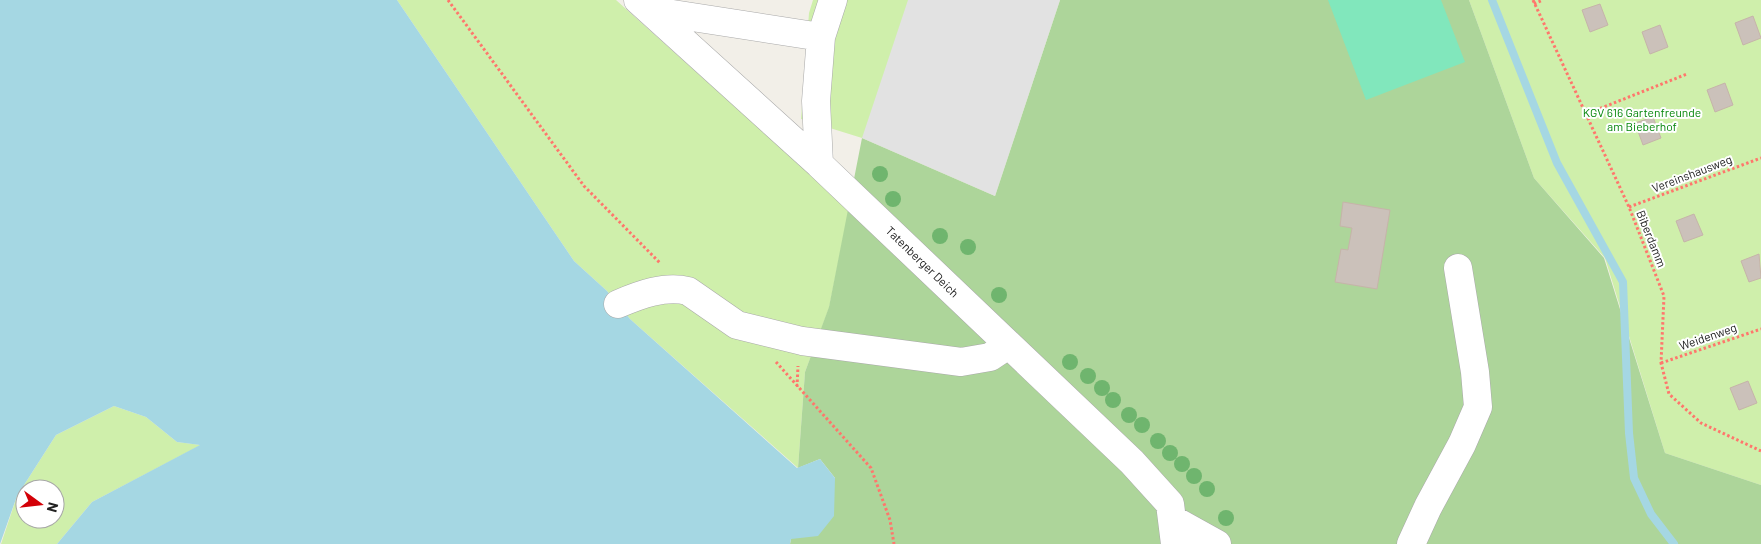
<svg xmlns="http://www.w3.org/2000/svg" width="1761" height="544" viewBox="0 0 1761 544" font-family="Barlow,sans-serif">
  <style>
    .grass { fill: #cfefab; fill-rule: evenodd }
    .forest { fill: #add59a }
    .pitch { fill: #81e7bc }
    .parking { fill: #e2e2e2 }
    .water { fill: #a5d7e3 }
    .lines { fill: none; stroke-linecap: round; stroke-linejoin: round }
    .stream { stroke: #a5d7e3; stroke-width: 8 }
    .building { fill: #cbc1ba; stroke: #c6b4a9 }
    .minor-casing { stroke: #a9a9a9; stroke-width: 29 }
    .path { stroke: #ff766c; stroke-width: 3; stroke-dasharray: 2.5 2.5; stroke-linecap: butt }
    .minor { stroke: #fff; stroke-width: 28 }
    .tree { fill: #6fb56e }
    .labels { text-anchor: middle; stroke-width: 4; stroke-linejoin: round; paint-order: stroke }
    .park-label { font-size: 12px; fill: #04860a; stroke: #fff }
    .street-label { font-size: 12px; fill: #222; stroke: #fff }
  </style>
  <rect width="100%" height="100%" fill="#f2efe8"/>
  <path class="grass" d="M397,0H616L849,209L829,308L805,372L798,468L630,319L607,291L574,261Z
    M813,0H1060L995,196L862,138L801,119L809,13Z
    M1469,0H1761V485L1665,453L1605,258L1534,178Z
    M114,406L146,417L177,442L201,445L92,502L57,544H1L17,496L56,435ZM25,489H55V519H25Z"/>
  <path class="forest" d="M1060,0H1469L1534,178L1604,258L1665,453L1761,485V544H790L791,539L835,478L820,459L798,468L805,372L829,307L862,138L995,196Z"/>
  <path class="pitch" d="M1328,0H1441L1465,62L1366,100Z"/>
  <path class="parking" d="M908,0H1060L995,196L862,138Z"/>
  <path class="water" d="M0,0H397L574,261L607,291L630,319L797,468L820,459L835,478L834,516L818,536L791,539L790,544H57L92,502L200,445L177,442L146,417L114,406L56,435L17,496L0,544Z"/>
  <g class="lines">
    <path class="stream" d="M1492,0L1557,163L1623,282L1629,433L1634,478L1651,514L1674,544"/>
  </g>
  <path class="building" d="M1600,4L1608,25L1590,32L1582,10Z
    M1753,16L1761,38L1743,45L1735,23Z
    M1660,25L1668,47L1650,54L1642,32Z
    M1725,83L1733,105L1715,112L1707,90Z
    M1653,117L1661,138L1643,145L1635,123Z
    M1343,202L1390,210L1377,289L1335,282L1341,249L1348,250L1352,228L1340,226Z
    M1694,214L1703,235L1684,242L1676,221Z
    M1759,254L1761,278L1749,282L1741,261Z
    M1748,381L1757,403L1739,410L1730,388Z"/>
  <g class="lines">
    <g class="minor-casing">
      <path id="minor" d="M638,0L819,164L1132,462L1170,504L1175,544
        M653,11L821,37
        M819,164L816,101L821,37L833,0
        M618,304C639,295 665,285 688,291L737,325L802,341L961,362L990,357L1008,345
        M1172,519L1217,544
        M1411,544L1428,507L1462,444L1478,407L1475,372L1458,268"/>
    </g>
    <path class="path" d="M448,0L584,186L661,264
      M1533,0L1629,207L1664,296L1661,363L1669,394L1701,423L1761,451
      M1534,4L1543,0
      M1586,114L1687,74
      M1629,207L1761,158
      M776,362L871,468L890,520L894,544
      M1661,363L1761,329
      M797,387L798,366"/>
    <use href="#minor" class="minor"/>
  </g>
  <g class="tree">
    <circle cx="880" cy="174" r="8"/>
    <circle cx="893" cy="199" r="8"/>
    <circle cx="940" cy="236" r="8"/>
    <circle cx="968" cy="247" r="8"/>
    <circle cx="999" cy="295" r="8"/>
    <circle cx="1070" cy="362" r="8"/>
    <circle cx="1088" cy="376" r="8"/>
    <circle cx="1102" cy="388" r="8"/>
    <circle cx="1113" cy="400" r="8"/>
    <circle cx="1129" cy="415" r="8"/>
    <circle cx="1142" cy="425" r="8"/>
    <circle cx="1158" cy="441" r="8"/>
    <circle cx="1170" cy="453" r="8"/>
    <circle cx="1182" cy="464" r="8"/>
    <circle cx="1194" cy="476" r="8"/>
    <circle cx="1207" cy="489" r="8"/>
    <circle cx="1226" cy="518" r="8"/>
  </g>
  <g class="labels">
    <g class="park-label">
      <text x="1642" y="117">KGV 616 Gartenfreunde<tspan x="1642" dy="14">am Bieberhof</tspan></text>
    </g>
    <g class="street-label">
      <text transform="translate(1692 174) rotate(-21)" y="4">Vereinshausweg</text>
      <text transform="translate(1651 239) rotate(68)" y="4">Biberdamm</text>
      <text transform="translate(922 262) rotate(44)" y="4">Tatenberger Deich</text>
      <text transform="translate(1708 337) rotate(-19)" y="4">Weidenweg</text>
    </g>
  </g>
  <g transform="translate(40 504) rotate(105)"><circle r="24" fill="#ffffff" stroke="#a7a7a7"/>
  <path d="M0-4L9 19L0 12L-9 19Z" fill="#d30007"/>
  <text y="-8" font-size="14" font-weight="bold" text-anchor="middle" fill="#222222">N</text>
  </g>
</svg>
